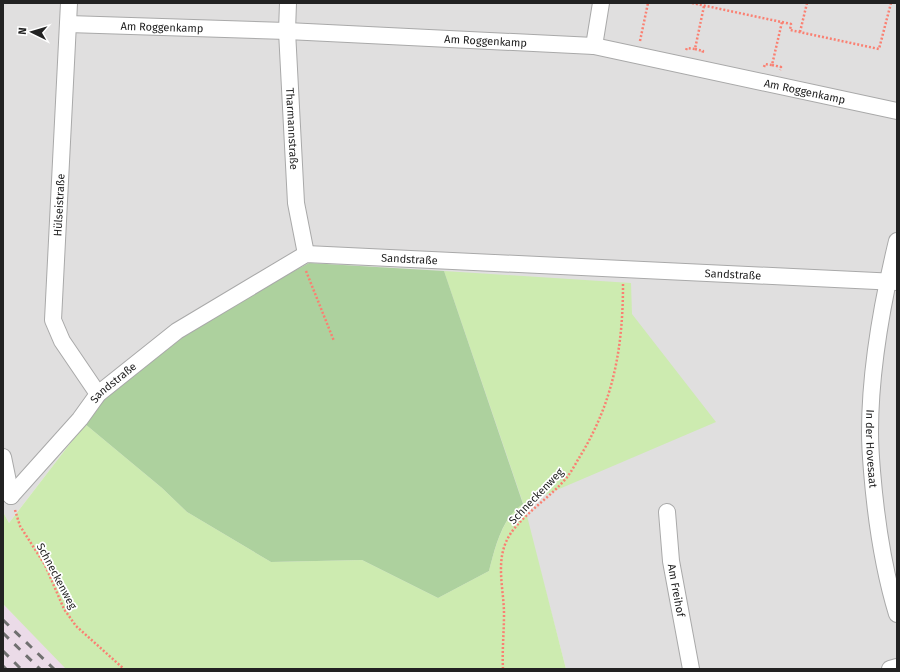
<svg xmlns="http://www.w3.org/2000/svg" width="900" height="672" viewBox="0 0 900 672" font-family="'Fira Sans',sans-serif">
  <style>
    .residential { fill: #e0dfdf }
    .industrial { fill: #ebdbe8 }
    .grass { fill: #cdebb0 }
    .forest { fill: #add19e }
    .lines { fill: none; stroke-linecap: round; stroke-linejoin: round }
    .minor-casing { stroke: #a9a9a9; stroke-width: 18 }
    .path { stroke: #fa8072; stroke-width: 2.5; stroke-dasharray: 2 2; stroke-linecap: butt }
    .minor { stroke: #fff; stroke-width: 16 }
    .rail { stroke: #707070; stroke-width: 3; stroke-dasharray: 8 8; stroke-linecap: butt }
    .labels { text-anchor: middle; stroke-width: 3.5; stroke-linejoin: round; paint-order: stroke }
    .street-label { font-size: 11px; fill: #222; stroke: #fff }
  </style>
  <rect width="100%" height="100%" fill="#f2efe9"/>
  <path class="residential" d="M3,3H897V669H566L523,504L85,424L9,523L3,512Z"/>
  <path class="industrial" d="M3,604L68,669H3Z"/>
  <path class="grass" d="M444,271L631,283L632,314L716,422L524,504L566,669H66L3,604V512L9,523L85,424L162,488L187,512L271,562L362,560L438,598L489,571C495,548 502,518 523,503Z"/>
  <path class="forest" d="M309,263L444,271L523,504C502,517 495,548 489,571L438,598L362,560L271,562L187,512L162,488L85,424L94,407L188,333L283,277Z"/>
  <g class="lines">
    <g class="minor-casing">
      <g id="minor">
        <path d="M69,3L53,320L62,341L98,394"/>
        <path id="s1" d="M288,3L287,31L296,203L306,254"/>
        <path id="s2" d="M68,24L287,31L594,46L897,111"/>
        <path d="M594,46L601,3"/>
        <path id="s3" d="M897,241C882,303 870,368 870,432C870,445 871,459 872,471C876,520 883,568 897,614"/>
        <path d="M3,457L11,496"/>
        <path id="s4" d="M11,496L80,419L98,394L177,331L306,254L897,282"/>
        <path id="s5" d="M667,512L671,561L691,669"/>
        <path d="M890,669L897,667"/>
      </g>
    </g>
    <path class="path" d="M692,3L791,24L790,30L879,49L891,3
      M800,32L807,3
      M640,41L648,3
      M695,49L703,51L702,54
      M686,50L687,48L695,49L704,6
      M772,65L781,67L780,70
      M764,67L765,64L772,65L782,22
      M306,271L334,341
      M15,510L20,526L45,565L64,609L76,626L124,669
      M503,669C502,650 504,633 504,614C504,591 496,565 506,542C517,517 550,499 568,476C573,469 577,461 582,453C614,399 623,346 623,284"/>
    <use href="#minor" class="minor"/>
    <path class="rail" d="M3,620L54,669
      M3,633L40,669
      M3,651L21,669
      M3,666L6,669"/>
  </g>
  <g class="labels">
    <g class="street-label">
      <text dy="4" stroke="none"><textPath href="#s2" startOffset="94">Am Roggenkamp</textPath></text>
      <text dy="4" stroke="none"><textPath href="#s2" startOffset="418">Am Roggenkamp</textPath></text>
      <text dy="4" stroke="none"><textPath href="#s2" startOffset="742">Am Roggenkamp</textPath></text>
      <text dy="4" stroke="none"><textPath href="#s1" startOffset="126">Tharmannstraße</textPath></text>
      <text transform="translate(59 205) rotate(-87)" y="4">Hülseistraße</text>
      <text dy="4" stroke="none"><textPath href="#s4" startOffset="489">Sandstraße</textPath></text>
      <text dy="4" stroke="none"><textPath href="#s4" startOffset="813">Sandstraße</textPath></text>
      <text dy="4" stroke="none"><textPath href="#s4" startOffset="153">Sandstraße</textPath></text>
      <text dy="4" stroke="none"><textPath href="#s3" startOffset="210">In der Hovesaat</textPath></text>
      <text transform="translate(536 496) rotate(-46)" y="4">Schneckenweg</text>
      <text transform="translate(57 576) rotate(62)" y="4">Schneckenweg</text>
      <text dy="4" stroke="none"><textPath href="#s5" startOffset="79">Am Freihof</textPath></text>
    </g>
  </g>
  <rect width="900" height="672" fill="none" stroke="#222222" stroke-width="8"/>
  <g transform="translate(32 32) rotate(275)" stroke="#ffffff" stroke-width="3" paint-order="stroke">
  <path d="M0-3L7 15L0 10L-7 15Z" fill="#222222"/>
  <text y="-6" font-size="11" font-weight="bold" text-anchor="middle" fill="#222222">N</text>
  </g>
</svg>
